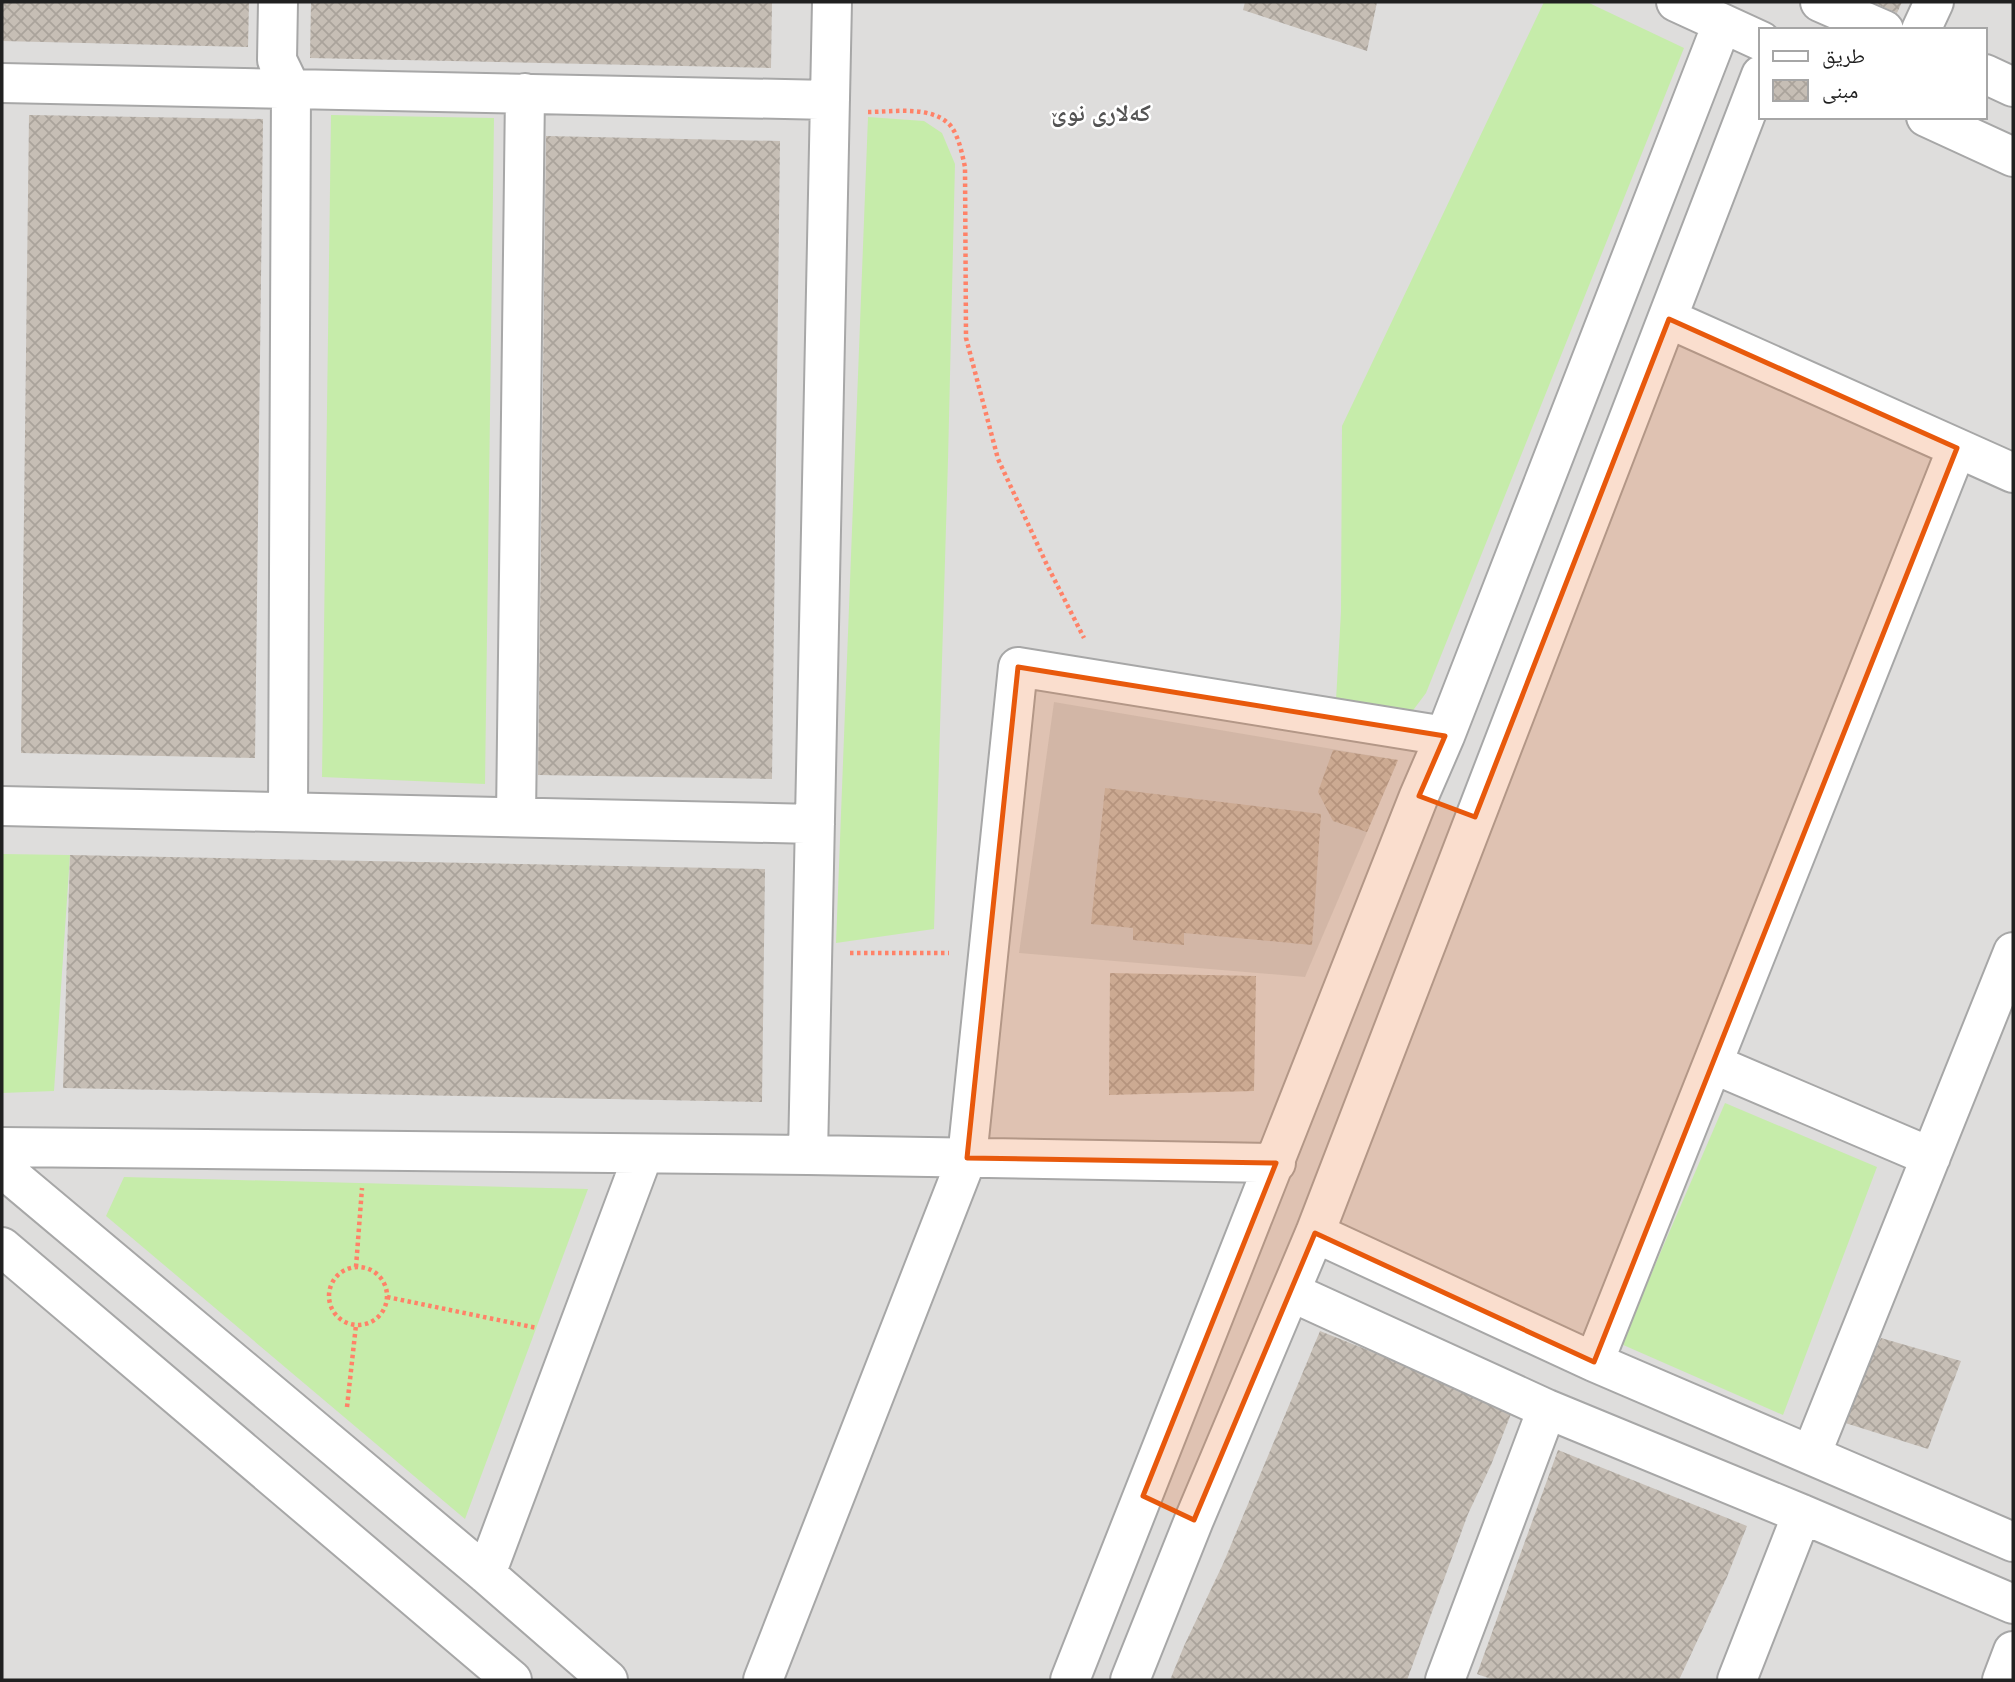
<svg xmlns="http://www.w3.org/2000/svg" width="2015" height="1682" viewBox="0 0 2015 1682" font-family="Montserrat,'Noto Naskh Arabic',sans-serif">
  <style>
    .residential { fill: #dedddc; fill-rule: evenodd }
    .religious { fill: #cecece }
    .garden { fill: #c6ecaa }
    .building { fill: url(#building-cross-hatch) }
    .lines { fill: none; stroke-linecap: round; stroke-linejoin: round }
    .minor-casing { stroke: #a7a7a7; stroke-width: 42 }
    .path { stroke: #ff8268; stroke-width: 4.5; stroke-dasharray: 3.5 3.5; stroke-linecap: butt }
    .minor { stroke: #fff; stroke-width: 38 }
    .marked { fill: #e8590c; fill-opacity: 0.2; stroke: #e8590c; stroke-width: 5; stroke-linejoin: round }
    .labels { text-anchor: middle; stroke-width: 5; stroke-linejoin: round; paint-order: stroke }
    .quarter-label { font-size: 24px; font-weight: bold; fill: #535353; stroke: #fff }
  </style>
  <defs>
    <pattern id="building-cross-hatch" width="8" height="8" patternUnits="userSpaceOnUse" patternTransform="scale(1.75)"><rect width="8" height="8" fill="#c6beb5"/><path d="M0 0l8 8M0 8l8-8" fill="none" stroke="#aaa39b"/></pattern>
  </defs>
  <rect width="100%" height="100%" fill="#f1eee6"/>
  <path class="residential" d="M2,2H2013V1680H2ZM1761,30H1985V117H1761Z"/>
  <path class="religious" d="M1054,702L1398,760L1305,977L1019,953Z"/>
  <path class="garden" d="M1544,2H1587L1684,48L1426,693L1405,721L1336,700L1341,612L1342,426Z
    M331,115L494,118L485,784L322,777Z
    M868,117L924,121L942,133L955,164L948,460L934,929L836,943Z
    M2,854L70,855L54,1091L2,1093Z
    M1725,1103L1877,1167L1783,1415L1621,1344Z
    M124,1177L588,1189L465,1519L106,1216Z"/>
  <path class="building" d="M2,2H249L248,47L2,41Z
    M311,2H772L771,68L310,58Z
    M1245,2H1377L1367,51L1243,10Z
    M1872,2H1902L1897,13Z
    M29,115L263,119L255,758L21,753Z
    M546,136L780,141L772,779L538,775Z
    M1333,750L1398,760L1367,832L1333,821L1318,792Z
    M1105,788L1321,814L1312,945L1184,933V945L1133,940V928L1091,924Z
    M70,855L765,869L762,1102L63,1088Z
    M1110,973L1256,976L1254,1091L1109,1095Z
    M1320,1331L1418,1370L1511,1414L1491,1465L1468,1514L1407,1680H1170L1184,1646L1223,1564Z
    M1881,1338L1961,1361L1928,1449L1842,1422Z
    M1558,1450L1747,1526L1727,1577L1679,1680H1494L1477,1674Z"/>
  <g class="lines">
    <g class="minor-casing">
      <path id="minor" d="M278,2L277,60L291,89L288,812
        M1676,2L1761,41
        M1820,2L1884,30
        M1921,30L1934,2
        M1985,74L2013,87
        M2,83L830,100
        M1926,117L2013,157
        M1669,319L2013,473
        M2,806L815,824
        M516,817L525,93
        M1713,1064L1931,1157
        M2,1147L808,1155L1276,1163
        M808,1155L832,2
        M2,1168L486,1574L608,1680
        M1315,1233L1594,1362L2013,1542
        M2,1247L512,1680
        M1291,1292L1547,1409L1802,1514L2013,1604
        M1594,1362L1957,448
        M1811,1455L2013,952
        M486,1574L643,1155
        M763,1680L967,1158L1018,667L1445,736
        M1070,1680L1419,796L1445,736L1722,24
        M1130,1680L1194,1520L1315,1233L1761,75
        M1445,1680L1547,1409
        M1737,1680L1802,1514
        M2002,1680L2013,1651"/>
    </g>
    <path class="path" d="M868,112C893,112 931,105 950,125C959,136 962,154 965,167L966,338L998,459L1047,565L1084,638
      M850,953H949
      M356,1267L362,1188
      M329 1296a29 29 0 1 1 58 0a29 29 0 1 1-58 0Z
      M387,1297L537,1328
      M347,1407L356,1325"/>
    <use href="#minor" class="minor"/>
  </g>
  <path class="marked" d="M1669,319L1957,448L1594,1362L1315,1233L1194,1520L1143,1496L1276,1163L967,1158L1018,667L1445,736L1419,796L1475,817Z"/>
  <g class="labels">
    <g class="quarter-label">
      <text x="1101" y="121">کەلاری نوێ</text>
    </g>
  </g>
  <rect width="2015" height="1682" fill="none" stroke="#202020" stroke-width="7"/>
  <rect x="1759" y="28" width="228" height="91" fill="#ffffff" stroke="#a6a6a6" stroke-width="2"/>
  <rect x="1773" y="51" width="35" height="10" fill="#ffffff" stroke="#a6a6a6" stroke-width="2"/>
  <text x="1822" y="63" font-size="21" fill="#202020">طريق</text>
  <rect x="1773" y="80" width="35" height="21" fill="url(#building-cross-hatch)" stroke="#a6a6a6" stroke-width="2"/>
  <text x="1822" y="98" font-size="21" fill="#202020">مبنى</text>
</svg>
